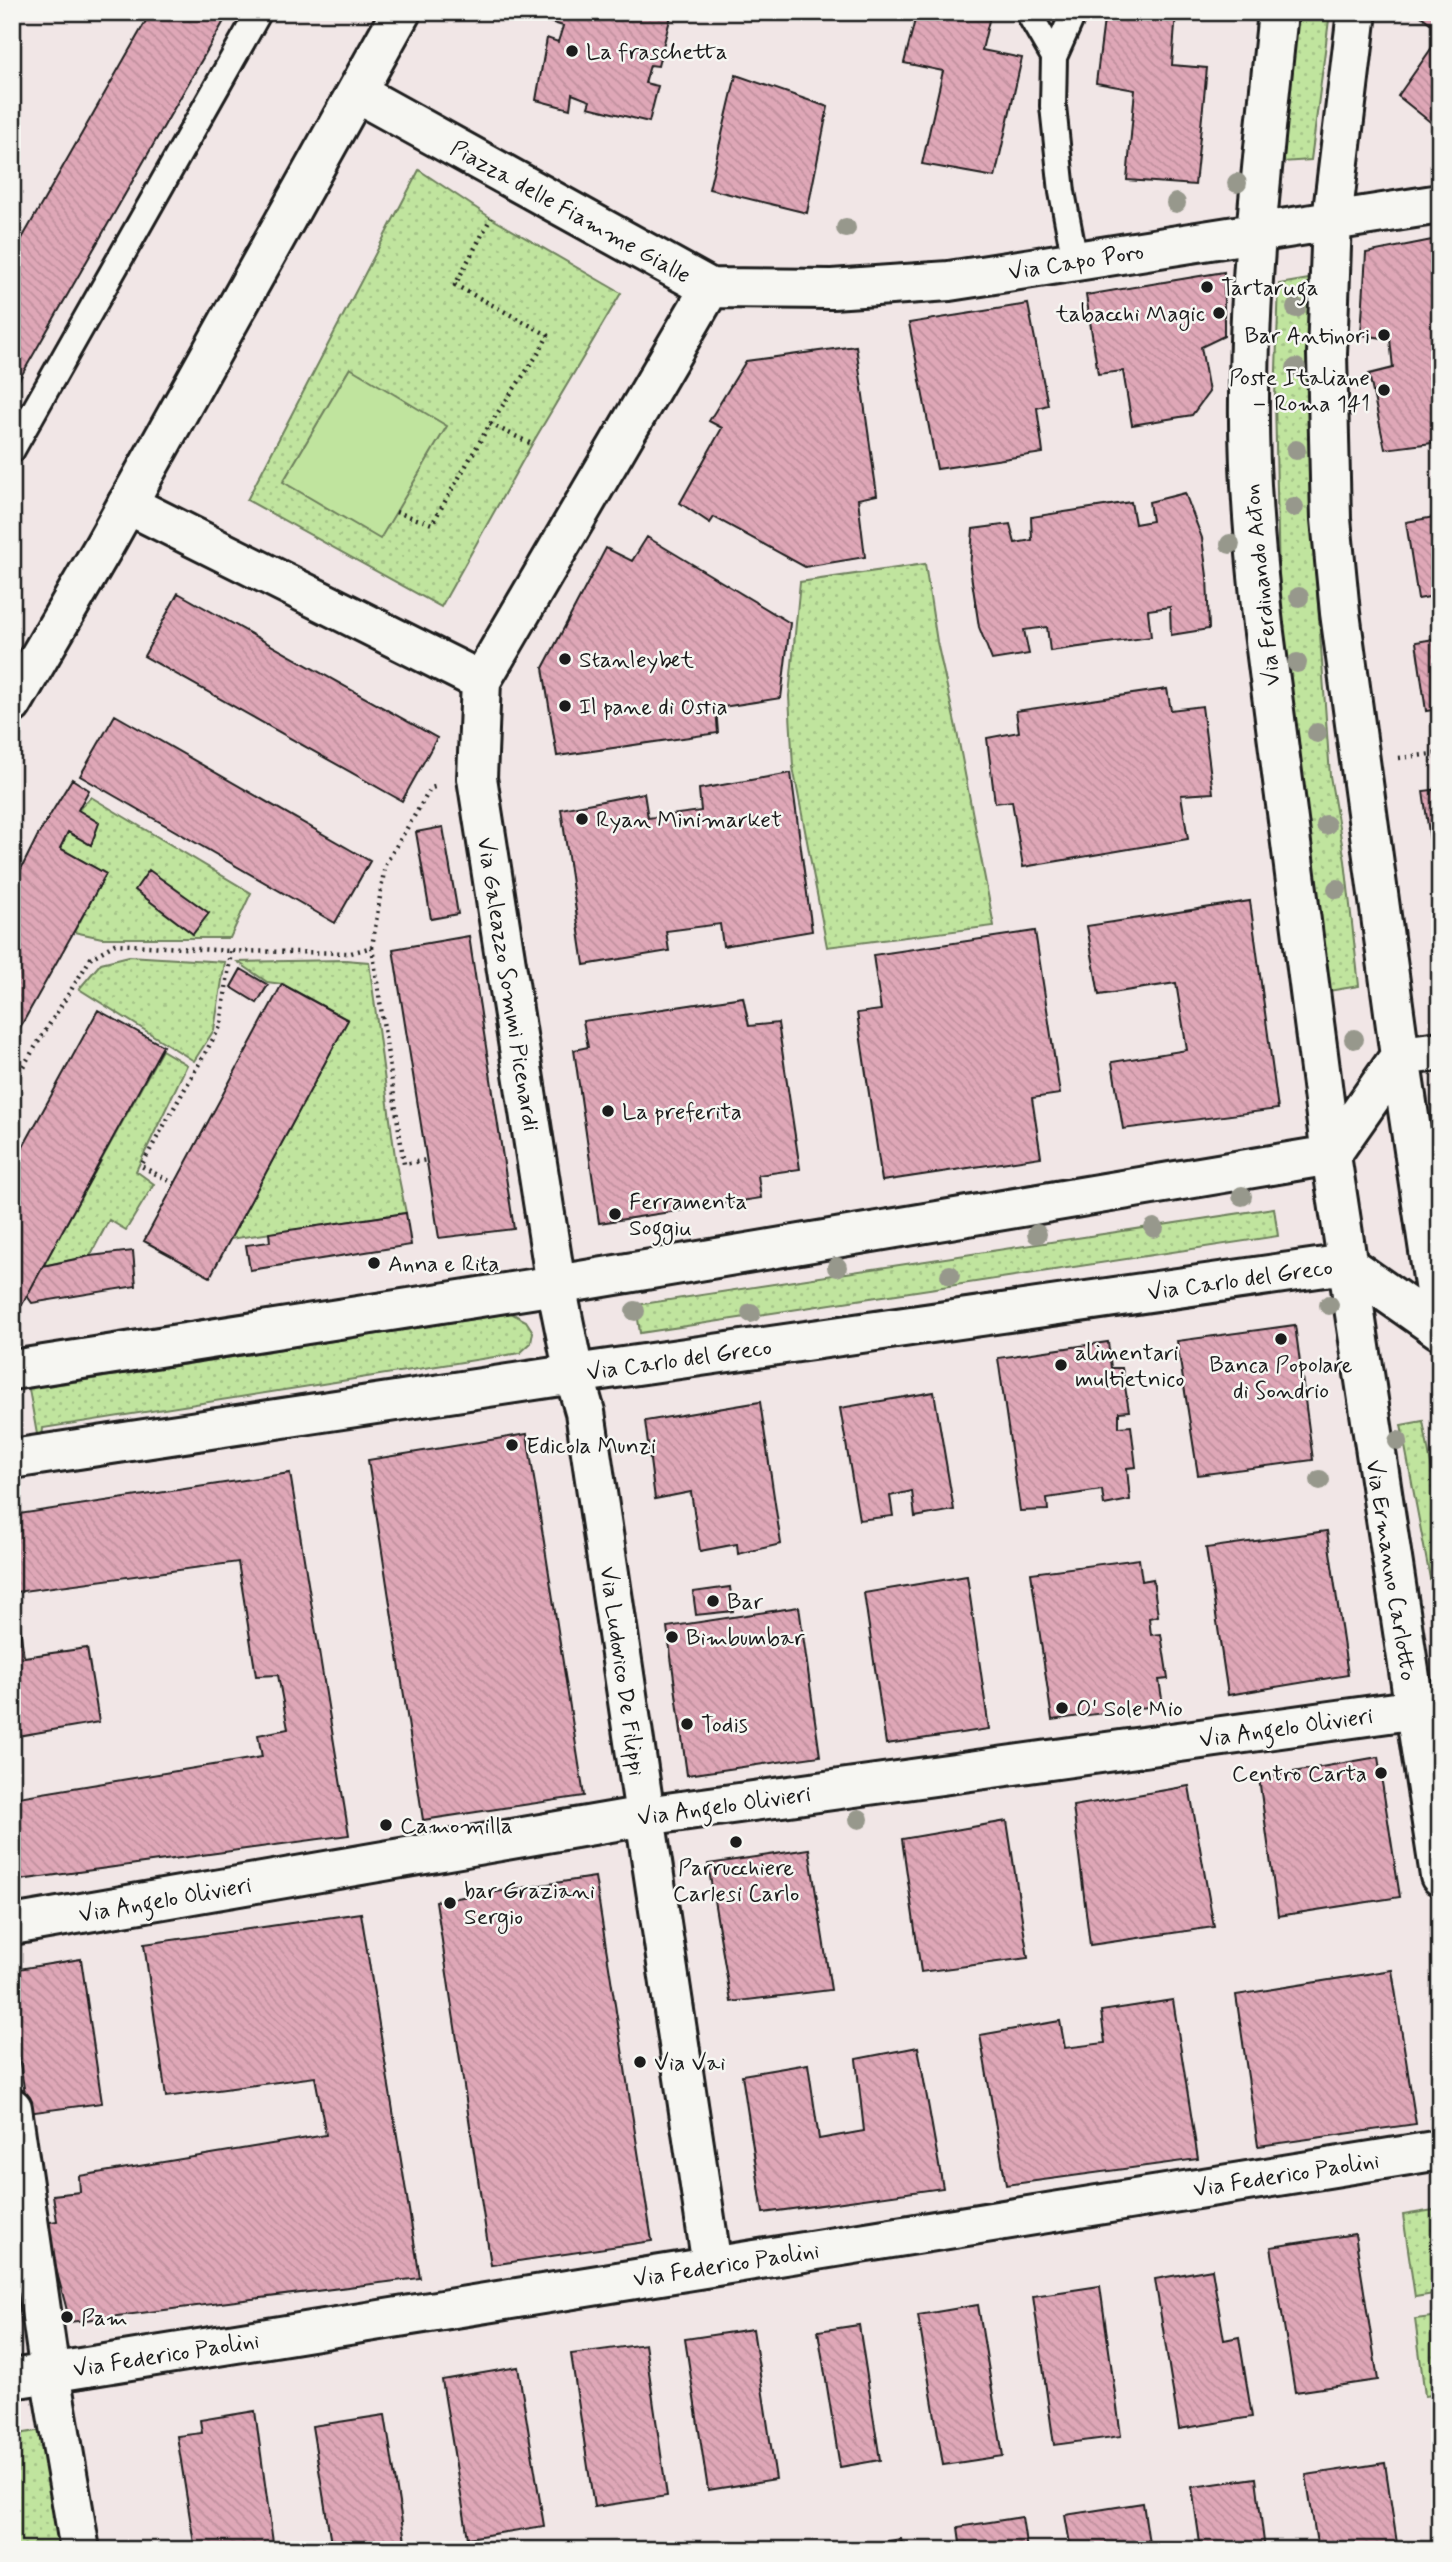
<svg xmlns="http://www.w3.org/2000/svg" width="1452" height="2562" viewBox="0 0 1452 2562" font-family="Mynerve,sans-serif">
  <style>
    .green { fill: url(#green-dots); stroke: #6e805d; stroke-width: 2 }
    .pitch { fill: #c0e49e; stroke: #6e805d; stroke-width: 2 }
    .building { fill: url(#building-back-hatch); stroke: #1c1c1c; stroke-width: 2 }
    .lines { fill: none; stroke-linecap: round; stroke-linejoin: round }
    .lane-casing { stroke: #1c1c1c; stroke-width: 30 }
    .street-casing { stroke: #1c1c1c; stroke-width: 44 }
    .secondary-casing { stroke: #1c1c1c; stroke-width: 44 }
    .path { stroke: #1c1c1c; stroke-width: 4.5; stroke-dasharray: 2 5; stroke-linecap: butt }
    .lane { stroke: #f6f6f2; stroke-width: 24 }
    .street { stroke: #f6f6f2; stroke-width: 38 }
    .secondary { stroke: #f6f6f2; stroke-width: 38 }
    .tree { fill: #97988c }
    .poi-dot { fill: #1c1c1c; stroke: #f6f6f2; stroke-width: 2.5 }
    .labels { text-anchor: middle; stroke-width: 5; stroke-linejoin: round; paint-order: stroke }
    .poi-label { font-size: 23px; fill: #1c1c1c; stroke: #f6f6f2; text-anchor: start }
    .street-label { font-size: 23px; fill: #1c1c1c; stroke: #f6f6f2 }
  </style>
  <defs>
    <pattern id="green-dots" width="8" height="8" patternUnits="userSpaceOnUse" patternTransform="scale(1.75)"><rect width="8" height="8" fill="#c0e49e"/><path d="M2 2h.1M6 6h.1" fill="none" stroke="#a4c388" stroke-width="1.8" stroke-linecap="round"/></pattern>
    <pattern id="building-back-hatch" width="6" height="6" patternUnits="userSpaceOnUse" patternTransform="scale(1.75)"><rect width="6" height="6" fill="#dfa7b7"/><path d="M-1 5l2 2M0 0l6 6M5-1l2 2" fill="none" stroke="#bf8f9d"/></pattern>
  </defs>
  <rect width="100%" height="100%" fill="#f1e6e6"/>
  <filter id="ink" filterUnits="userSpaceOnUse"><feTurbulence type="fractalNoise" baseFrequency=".0143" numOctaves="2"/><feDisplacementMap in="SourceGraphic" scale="14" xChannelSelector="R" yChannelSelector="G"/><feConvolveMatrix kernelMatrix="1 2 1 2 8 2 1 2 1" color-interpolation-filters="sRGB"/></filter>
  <g filter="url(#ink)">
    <path class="green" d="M1292,12H1330L1311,160L1282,162L1285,83Z
      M419,170L491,218L621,293L532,444L441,607L247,500Z
      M1309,279L1313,533L1330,776L1345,861L1359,986L1322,992L1281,676L1275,398L1279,284Z
      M925,564L937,642L957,732L994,926L827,947L793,767L789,696L800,582Z
      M91,797L251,893L230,938H102L74,932L106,874L60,848L68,832L91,845L99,823L78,810Z
      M129,956L225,962L214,1030L194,1061L79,989L101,963Z
      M345,960L369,962L396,1164L406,1213L230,1239L348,1020L282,984L267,982L238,962Z
      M162,1050L187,1065L136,1171L154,1184L126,1230L109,1220L90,1256L43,1266Z
      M1274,1208L1278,1236L640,1333L636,1305Z
      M511,1313L526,1321L533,1332L531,1343L520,1353L43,1428L42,1440H38L27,1378L33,1376L48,1386Z
      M1423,1421L1440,1514V1631L1401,1425Z
      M1440,2209V2293L1415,2297L1403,2215Z
      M1440,2316V2394L1425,2396L1415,2319Z
      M43,2430L63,2550H12V2435Z"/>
    <path class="pitch" d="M350,368L447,426L380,539L283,482Z"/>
    <path class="building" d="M151,12H209L224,21L12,392V256Z
      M552,12H672L658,66L650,65L645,83L658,86L649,122L588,107L590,101L572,94L570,109L536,100L547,38L558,42L563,26L550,22Z
      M917,12H991L982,50L1022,58L995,177L922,164L943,71L904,63Z
      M1105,12H1176L1172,65L1207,68L1195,185L1127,180L1135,90L1096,83Z
      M1416,12H1440V31Z
      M1440,36V128L1439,129L1398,96Z
      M736,75L828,107L807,213L709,189Z
      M1437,239L1440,269V442L1385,449L1369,374L1393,368L1390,339L1361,335L1366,253Z
      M1224,272V336L1201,347L1209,392L1192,415L1132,425L1123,371L1098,374L1086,295Z
      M1028,304L1048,405L1037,408L1043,453L937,469L909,323Z
      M856,346L877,495L858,499L865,557L805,567L714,517L710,523L680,503L722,428L709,421L746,361Z
      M1185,493L1202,538L1207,576L1209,629L1171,635L1170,607L1148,610L1151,637L1050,651L1047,627L1024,630L1029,654L992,660L979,627L970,568L973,529L1010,524L1015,543L1032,540L1031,517L1131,502L1135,524L1152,521L1149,502Z
      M1440,516V595L1418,599L1406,522Z
      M647,537L790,623L781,698L716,708L718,733L557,756L543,668L606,548L632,561Z
      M178,593L437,738L402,801L144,656Z
      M1440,638V709L1426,711L1416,642Z
      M1167,689L1171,710L1202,706L1213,793L1181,795L1188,839L1023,867L1012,801L995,803L987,738L1019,732L1016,711Z
      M115,715L370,861L335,923L80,776Z
      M791,773L812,931L723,946L720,924L666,931L669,951L584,965L561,809L644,793L648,818L701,811L699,789Z
      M72,779L89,790L78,810L99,823L91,845L68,832L60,848L106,874L12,1042V887L38,835Z
      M1440,789V860L1433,861L1423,791Z
      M443,827L458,914L431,919L416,832Z
      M149,870L209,913L193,934L135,890Z
      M1250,901L1278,1109L1123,1129L1112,1062L1187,1050L1176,983L1099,995L1087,926Z
      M1035,931L1060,1094L1032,1098L1041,1157L882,1181L857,1013L881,1010L873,955Z
      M469,936L514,1229L439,1238L393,949Z
      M241,969L268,985L257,1003L231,987Z
      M282,984L348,1020L210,1277L144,1241Z
      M743,997L749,1026L778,1023L800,1169L758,1175L761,1198L599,1223L574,1050L588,1047L583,1021Z
      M98,1010L163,1046L22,1305L12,1300V1167Z
      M406,1213L411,1245L250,1270L246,1245L270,1242L269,1233Z
      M133,1251L136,1286L32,1303L27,1296L43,1266L90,1256Z
      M1295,1325L1313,1460L1198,1475L1177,1341Z
      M1108,1342L1111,1368H1122L1129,1411L1119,1412V1427L1131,1426L1136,1467L1127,1468L1130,1500L1104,1505L1102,1490L1047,1498L1048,1510L1020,1511L998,1358Z
      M934,1392L954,1510L915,1517L912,1491L890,1496L893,1516L859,1520L840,1408Z
      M760,1402L781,1544L738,1554L737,1544L700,1551L691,1492L655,1499L645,1421Z
      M527,1434L584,1796L423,1820L368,1460Z
      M290,1473L349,1835L12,1881V1798L262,1757L258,1735L288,1729L278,1675L256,1676L238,1562L15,1592L24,1657L87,1648L99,1722L12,1737V1515Z
      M1327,1531L1348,1675L1228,1695L1206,1548Z
      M1139,1559L1142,1581L1153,1579L1158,1616L1149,1618L1151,1635L1161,1634L1168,1679L1159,1680L1163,1705L1052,1720L1031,1573Z
      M967,1576L989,1729L886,1744L864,1593Z
      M730,1587L733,1611L696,1615L693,1592Z
      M799,1607L820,1756L687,1775L667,1627Z
      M1378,1757L1400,1897L1278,1916L1259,1778Z
      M1189,1786L1214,1927L1090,1945L1073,1806Z
      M1007,1821L1028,1958L921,1972L902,1839Z
      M809,1849L831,1990L731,2002L708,1864Z
      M595,1877L652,2241L491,2265L436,1901Z
      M361,1913L420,2278L70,2322L44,2223L57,2221L53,2195L80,2192L79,2176L326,2135L315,2077L166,2097L144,1944Z
      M81,1959L102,2103L28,2113L12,2013V1970Z
      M1392,1970L1416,2124L1258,2146L1236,1995Z
      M1173,2000L1198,2159L1006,2185L980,2035L1060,2021L1065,2048L1105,2043L1101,2011Z
      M918,2047L943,2188L763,2213L742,2075L808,2064L819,2139L864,2131L856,2059Z
      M1355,2234L1378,2380L1295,2392L1271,2247Z
      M1212,2269L1224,2340L1239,2337L1252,2417L1179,2429L1155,2279Z
      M1100,2286L1121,2436L1054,2445L1033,2296Z
      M978,2305L1003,2456L943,2465L918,2315Z
      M859,2325L880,2460L840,2467L818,2331Z
      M753,2329L776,2479L708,2490L685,2339Z
      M645,2344L667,2496L594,2507L571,2354Z
      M518,2367L544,2526L468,2538L442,2380Z
      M255,2411L274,2550H195L177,2436L202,2433L200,2420Z
      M385,2415L406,2547L387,2550H332L312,2426Z
      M1385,2463L1398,2550H1318L1306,2475Z
      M1256,2478L1265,2550H1201L1192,2487Z
      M1143,2503L1150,2550H1071L1065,2515Z
      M1022,2517L1027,2550H961L958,2527Z
      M901,2539L903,2550H840Z
      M785,2543L786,2550H736Z"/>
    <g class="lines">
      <g class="lane-casing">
        <path id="lane" d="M1028,12L1054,57
          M1074,12L1054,57L1053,106L1062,192L1075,261
          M12,450L259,12"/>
      </g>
      <g class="street-casing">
        <path id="street" d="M1278,12C1265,140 1249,269 1249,398C1248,474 1255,549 1263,625L1331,1155L1440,1876
          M1357,12L1332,220L1327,354L1331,519L1340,613L1400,1056L1440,1325
          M710,288L832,289L949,281L1440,204
          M127,504L481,681L710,288L357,93
          M481,681L477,778L556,1285L574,1374L585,1412L712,2266
          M1331,1155L1400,1056L1440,1051
          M1346,1264L1440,1330
          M12,1370L556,1285L1331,1155
          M12,1459L574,1374L1346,1264
          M12,1925L645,1816L1439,1706
          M12,2379L1440,2150"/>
      </g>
      <g class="secondary-casing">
        <path id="secondary" d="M12,704L104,546L401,12
          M12,2108L50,2373L80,2550"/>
      </g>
      <path class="path" d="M490,424L532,444
        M396,512L432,524L490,424L540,351L548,335L455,285L491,218
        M1399,758L1440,753
        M372,947L404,1164L427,1160
        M12,1084L91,958L115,944L231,951L351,953L372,947L385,865L431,788L438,786
        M175,1184L141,1166L221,1025L231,951"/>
      <use href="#lane" class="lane"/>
      <use href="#street" class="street"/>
      <use href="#secondary" class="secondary"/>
    </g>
    <g class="tree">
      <circle cx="1237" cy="183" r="10"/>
      <circle cx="1176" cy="203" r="10"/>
      <circle cx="846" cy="228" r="10"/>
      <circle cx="1296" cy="308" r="10"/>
      <circle cx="1296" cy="368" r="10"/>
      <circle cx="1296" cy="450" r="10"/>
      <circle cx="1294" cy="507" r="10"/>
      <circle cx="1230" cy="544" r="10"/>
      <circle cx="1299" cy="597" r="10"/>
      <circle cx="1297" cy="663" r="10"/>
      <circle cx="1317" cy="733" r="10"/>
      <circle cx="1326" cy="825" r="10"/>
      <circle cx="1337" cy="889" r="10"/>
      <circle cx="1354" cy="1039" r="10"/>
      <circle cx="1242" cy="1196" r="10"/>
      <circle cx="1154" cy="1228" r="10"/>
      <circle cx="1037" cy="1234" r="10"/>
      <circle cx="837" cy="1267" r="10"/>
      <circle cx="950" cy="1275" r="10"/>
      <circle cx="1329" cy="1305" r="10"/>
      <circle cx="635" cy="1311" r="10"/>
      <circle cx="751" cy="1313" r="10"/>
      <circle cx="1398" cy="1441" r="10"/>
      <circle cx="1320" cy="1480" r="10"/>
      <circle cx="859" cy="1819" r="10"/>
    </g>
  </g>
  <g class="poi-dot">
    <circle cx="572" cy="51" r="7"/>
    <circle cx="1207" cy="287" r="7"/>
    <circle cx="1219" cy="313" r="7"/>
    <circle cx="1384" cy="335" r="7"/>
    <circle cx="1384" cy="390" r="7"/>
    <circle cx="565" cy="659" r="7"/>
    <circle cx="565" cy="706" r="7"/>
    <circle cx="582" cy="819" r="7"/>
    <circle cx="608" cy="1111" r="7"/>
    <circle cx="615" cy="1214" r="7"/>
    <circle cx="374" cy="1263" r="7"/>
    <circle cx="1281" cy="1339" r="7"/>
    <circle cx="1061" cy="1365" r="7"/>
    <circle cx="512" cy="1445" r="7"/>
    <circle cx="713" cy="1601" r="7"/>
    <circle cx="672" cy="1637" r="7"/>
    <circle cx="1062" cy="1708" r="7"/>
    <circle cx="687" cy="1724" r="7"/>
    <circle cx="1381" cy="1773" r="7"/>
    <circle cx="386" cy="1825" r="7"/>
    <circle cx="736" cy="1842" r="7"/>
    <circle cx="450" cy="1903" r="7"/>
    <circle cx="640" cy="2062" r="7"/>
    <circle cx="67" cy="2317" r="7"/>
  </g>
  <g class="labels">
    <g class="poi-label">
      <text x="586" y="59">La fraschetta</text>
      <text x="1221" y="295">Tartaruga</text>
      <text x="1205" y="321" text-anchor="end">tabacchi Magic</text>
      <text x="1370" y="343" text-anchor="end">Bar Antinori</text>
      <text x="1370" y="385" text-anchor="end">Poste Italiane<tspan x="1370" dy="26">– Roma 141</tspan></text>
      <text x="579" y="667">Stanleybet</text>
      <text x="579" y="714">Il pane di Ostia</text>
      <text x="596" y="827">Ryan Minimarket</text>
      <text x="622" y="1119">La preferita</text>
      <text x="629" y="1209">Ferramenta<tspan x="629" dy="26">Soggiu</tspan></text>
      <text x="388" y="1271">Anna e Rita</text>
      <text x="1075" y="1360">alimentari<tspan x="1075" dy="26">multietnico</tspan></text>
      <text x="1281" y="1372" text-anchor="middle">Banca Popolare<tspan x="1281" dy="26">di Sondrio</tspan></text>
      <text x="526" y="1453">Edicola Munzi</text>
      <text x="727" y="1609">Bar</text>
      <text x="686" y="1645">Bimbumbar</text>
      <text x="1076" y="1716">O' Sole Mio</text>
      <text x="701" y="1732">Todis</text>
      <text x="1367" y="1781" text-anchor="end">Centro Carta</text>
      <text x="400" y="1833">Camomilla</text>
      <text x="736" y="1875" text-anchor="middle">Parrucchiere<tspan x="736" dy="26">Carlesi Carlo</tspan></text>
      <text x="464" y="1898">bar Graziani<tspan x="464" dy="26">Sergio</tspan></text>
      <text x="654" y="2070">Via Vai</text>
      <text x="81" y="2325">Pam</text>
    </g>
    <g class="street-label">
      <text transform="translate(571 211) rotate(29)" y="8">Piazza delle Fiamme Gialle</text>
      <text transform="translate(1076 261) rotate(-9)" y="8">Via Capo Poro</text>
      <text transform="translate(1261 585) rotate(-96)" y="8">Via Ferdinando Acton</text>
      <text transform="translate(509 984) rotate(81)" y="8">Via Galeazzo Sommi Picenardi</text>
      <text transform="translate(1240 1279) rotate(-8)" y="8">Via Carlo del Greco</text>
      <text transform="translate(679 1359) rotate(-8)" y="8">Via Carlo del Greco</text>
      <text transform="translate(1392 1570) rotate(81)" y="8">Via Ermanno Carlotto</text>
      <text transform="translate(623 1671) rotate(82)" y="8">Via Ludovico De Filippi</text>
      <text transform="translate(1286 1727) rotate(-8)" y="8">Via Angelo Olivieri</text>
      <text transform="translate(724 1805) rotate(-8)" y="8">Via Angelo Olivieri</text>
      <text transform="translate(165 1899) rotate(-10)" y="8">Via Angelo Olivieri</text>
      <text transform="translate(1286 2174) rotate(-9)" y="8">Via Federico Paolini</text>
      <text transform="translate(726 2264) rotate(-9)" y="8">Via Federico Paolini</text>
      <text transform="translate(166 2354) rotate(-9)" y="8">Via Federico Paolini</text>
    </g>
  </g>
  <rect width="1452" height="2562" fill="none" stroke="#f6f6f2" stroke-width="42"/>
  <rect x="21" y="21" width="1410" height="2520" fill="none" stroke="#1c1c1c" stroke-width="2.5" filter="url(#ink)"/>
</svg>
